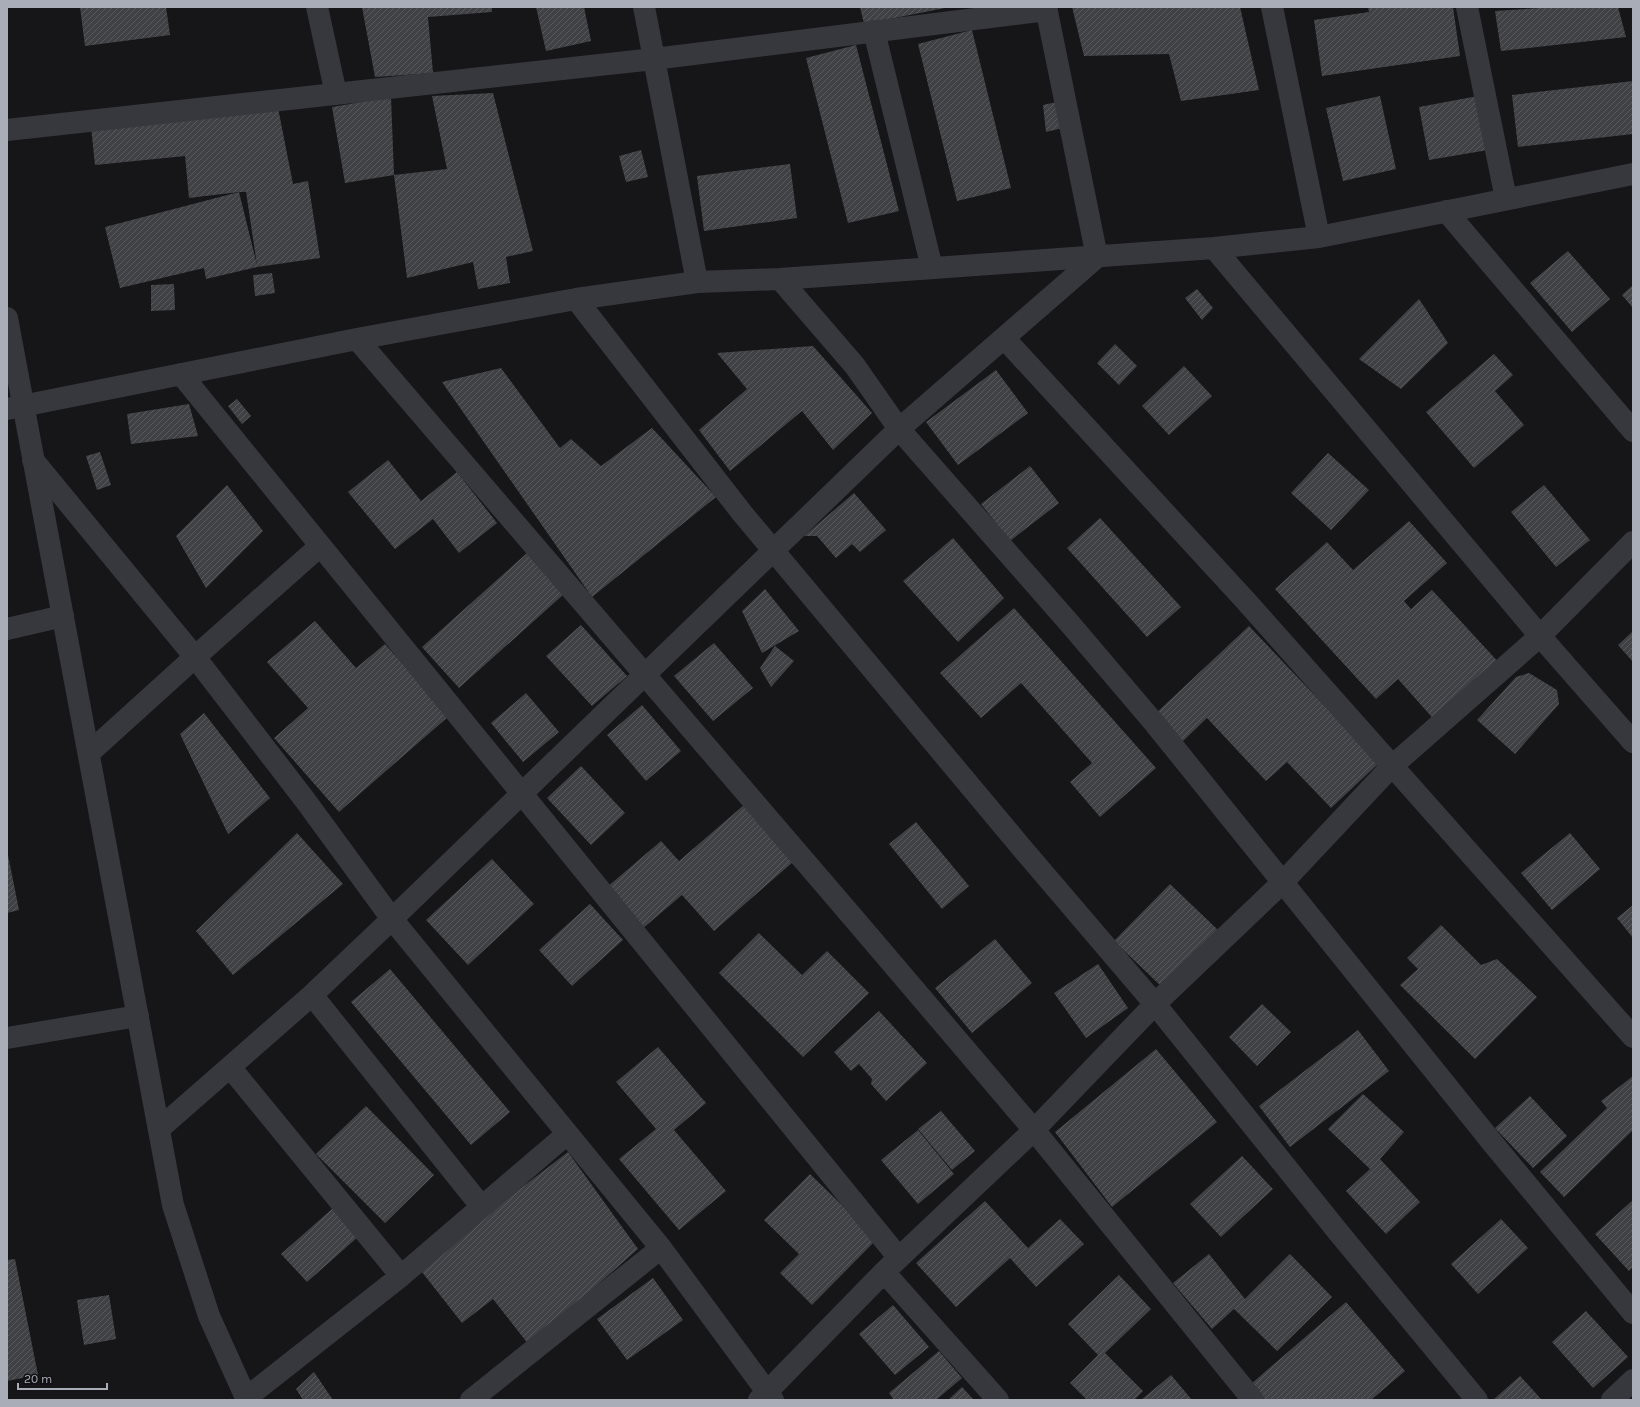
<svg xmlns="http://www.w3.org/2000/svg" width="1640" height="1407" viewBox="0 0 1640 1407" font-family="Karla,sans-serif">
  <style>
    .building { fill: url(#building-hatch); fill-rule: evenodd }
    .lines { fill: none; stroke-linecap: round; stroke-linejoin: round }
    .minor { stroke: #37383d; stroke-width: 22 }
    .tertiary { stroke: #37383d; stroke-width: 22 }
  </style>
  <defs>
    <pattern id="building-hatch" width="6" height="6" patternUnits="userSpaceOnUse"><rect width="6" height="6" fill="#404145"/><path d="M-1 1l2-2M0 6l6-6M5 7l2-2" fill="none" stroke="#595a5e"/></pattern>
  </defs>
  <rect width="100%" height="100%" fill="#161618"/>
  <path class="building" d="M80,7H166L170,35L85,46Z
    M362,7H492V12L428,17L433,73L375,77Z
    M536,7H584L591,41L546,51Z
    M860,7H944L945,8L864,24Z
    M1072,7H1240L1259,90L1181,101L1169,54L1084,56Z
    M1368,7H1453L1460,56L1322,76L1314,20L1369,12Z
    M1556,7H1618L1626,37L1501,51L1495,11Z
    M972,30L1011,188L957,201L918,44Z
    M856,45L899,211L848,223L806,58Z
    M1633,81V134L1518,147L1512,95Z
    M493,93L533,251L506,257L510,283L478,289L473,262L407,278L394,175L447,169L432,96Z
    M1380,96L1396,169L1343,181L1326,108Z
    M1478,96L1488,150L1429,160L1419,107Z
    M391,97L394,175L345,183L332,107Z
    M1061,101L1067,127L1046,132L1043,105Z
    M278,108L293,184L308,181L320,258L257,267L206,279L204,268L120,288L105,227L239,192L189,198L185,156L95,165L91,127ZM239,192H246L257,265Z
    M641,150L648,177L626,182L619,156Z
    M790,164L797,218L704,231L697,176Z
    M1568,251L1610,299L1572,332L1530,283Z
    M272,273L275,293L255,296L253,275Z
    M174,284L175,310L151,311V285Z
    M1633,285V308L1622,295Z
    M1197,289L1213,308L1202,320L1185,298Z
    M1419,299L1448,343L1401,389L1359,359Z
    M1115,344L1137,366L1119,385L1097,363Z
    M813,346L872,413L833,450L802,411L730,471L699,430L747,389L717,353Z
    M1494,354L1513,375L1495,391L1524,425L1474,468L1426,412Z
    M1184,366L1212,396L1169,435L1142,406Z
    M501,368L560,448L571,439L601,466L652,428L716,497L592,597L442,382Z
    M996,370L1028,413L958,465L926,422Z
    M237,399L251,416L242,424L228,406Z
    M189,404L198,436L131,444L127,414Z
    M100,452L111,485L97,490L86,456Z
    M1328,453L1369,490L1331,530L1291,493Z
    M388,460L421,501L457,472L497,523L459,553L433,519L395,549L348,492Z
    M1030,466L1059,503L1010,541L981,504Z
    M227,485L263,531L206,588L176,536Z
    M1544,485L1590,540L1556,567L1511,512Z
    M854,493L886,530L860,552L852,544L836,558L817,536H804Z
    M1100,518L1181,607L1147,637L1067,548Z
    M1409,521L1447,563L1404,601L1411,609L1432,590L1502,666L1438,724L1398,679L1376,699L1275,589L1327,542L1353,570Z
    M953,538L1004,598L958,642L903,581Z
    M527,553L564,594L459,688L422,647Z
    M765,589L799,631L762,653L742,611Z
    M1014,608L1156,768L1100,817L1070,782L1092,763L1021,683L981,718L940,673Z
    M315,621L356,668L385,644L449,716L339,812L274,738L308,708L267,662Z
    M581,625L627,676L592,706L546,656Z
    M1249,626L1379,763L1331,808L1287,762L1266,781L1207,718L1181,743L1154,715Z
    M1633,631V662L1618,645Z
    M714,643L753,688L713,721L674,676Z
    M775,646L794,661L771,687L760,668Z
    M1529,673L1557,690L1559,704L1515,754L1477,720L1516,677Z
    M526,693L559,732L523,762L491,723Z
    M642,705L681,751L646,781L607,735Z
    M204,713L270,798L228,834L180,734Z
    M581,766L625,813L591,845L547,798Z
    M744,805L793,862L714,931L682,895L642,929L606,888L661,841L679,861Z
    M916,822L969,886L942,909L889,844Z
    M297,833L343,884L233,975L196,931Z
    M1570,833L1600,869L1552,910L1521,873Z
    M7,850L19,910L7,913Z
    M492,859L534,904L468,965L426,920Z
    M1170,884L1218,930L1162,987L1114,941Z
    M590,904L623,940L572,986L539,950Z
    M1633,905V938L1617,918Z
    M1441,925L1481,965L1497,959L1537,997L1475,1059L1400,985L1418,969L1407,958Z
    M759,933L802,975L827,951L869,993L803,1057L719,973Z
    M995,939L1032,983L972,1033L935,988Z
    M1098,964L1128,1008L1086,1038L1054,993Z
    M390,969L510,1112L471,1145L351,1002Z
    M1262,1004L1291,1032L1257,1066L1229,1037Z
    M879,1011L927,1063L886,1101L871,1084L872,1079L859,1064L851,1071L834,1052Z
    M1358,1030L1389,1071L1290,1147L1259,1106Z
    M658,1047L706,1103L674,1130L726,1191L679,1230L619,1159L656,1129L616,1082Z
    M1156,1049L1217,1122L1112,1207L1055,1132Z
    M1633,1076V1130L1564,1197L1540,1172L1607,1108L1601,1101Z
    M1363,1094L1404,1132L1380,1159L1420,1202L1386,1234L1346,1191L1370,1169L1328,1129Z
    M1530,1096L1567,1136L1533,1168L1495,1128Z
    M366,1106L434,1175L385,1223L316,1154Z
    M941,1111L975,1151L952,1170L918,1129Z
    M918,1130L954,1174L918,1204L881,1160Z
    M568,1152L638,1249L529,1345L493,1299L462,1323L418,1267Z
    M1242,1156L1273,1189L1221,1237L1190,1204Z
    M810,1174L877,1239L812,1305L780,1273L799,1254L764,1220Z
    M1633,1200V1267L1629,1271L1595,1234Z
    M985,1201L1028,1248L1060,1219L1084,1244L1036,1287L1010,1258L956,1307L916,1263Z
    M333,1208L359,1236L307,1282L281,1254Z
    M1501,1219L1528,1248L1478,1294L1451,1264Z
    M1209,1254L1245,1299L1290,1254L1332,1297L1277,1351L1234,1309L1212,1329L1173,1283Z
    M15,1259L38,1375L7,1381V1260Z
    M1119,1275L1151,1309L1105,1353L1143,1391L1134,1400H1087L1070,1383L1098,1355L1068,1324Z
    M653,1278L683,1320L627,1360L597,1319Z
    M109,1295L116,1339L84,1345L77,1300Z
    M1346,1302L1405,1371L1371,1400H1265L1251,1384Z
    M893,1305L929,1347L895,1375L859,1334Z
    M1586,1311L1628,1357L1593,1388L1552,1342Z
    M939,1351L962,1378L936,1400H894L889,1393Z
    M314,1372L333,1400H303L296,1389Z
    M1171,1375L1192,1400H1141Z
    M1520,1376L1542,1400H1493Z
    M962,1387L974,1400H948Z"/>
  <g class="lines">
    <path class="minor" d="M317,7L336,94
      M644,7L697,282
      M1272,7L1319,237
      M1467,7L1506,199
      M874,31L932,268
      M7,130L654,59L1047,10
      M1446,211L1633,431
      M1214,248L1540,636L1633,742
      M780,279L855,366L899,429L1071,625L1156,725L1495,1146L1633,1313
      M576,299L742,513L1021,847L1155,1004L1339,1233L1477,1400
      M1004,338L1245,600L1633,1037
      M357,339L856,921L1034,1130L1253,1400
      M181,374L899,1258
      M7,409L357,339L576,299L697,282L780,279L1214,248L1319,237L1633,174
      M33,460L195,657L305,800L392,919L661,1248L773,1400
      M7,629L63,616
      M89,753L195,657L320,546
      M312,995L481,1206
      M7,1038L138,1016
      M230,1067L401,1276
      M159,1129L312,995L392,919L899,429L1097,257L1046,7
      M884,1272L998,1400
      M246,1398L401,1276L567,1134
      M471,1400L661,1248
      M759,1400L884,1272L1034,1130L1155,1004L1283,882L1391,767L1540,636L1633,542
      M1612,1400L1633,1380"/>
    <path class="tertiary" d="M7,318L173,1205L209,1316L247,1400"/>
  </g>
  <rect width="1640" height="1407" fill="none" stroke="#a8adb8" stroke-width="16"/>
  <path d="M18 1383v6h89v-6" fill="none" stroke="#a8adb8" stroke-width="2"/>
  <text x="24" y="1383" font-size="12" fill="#a8adb8" stroke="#111113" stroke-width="3" paint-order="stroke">20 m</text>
</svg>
